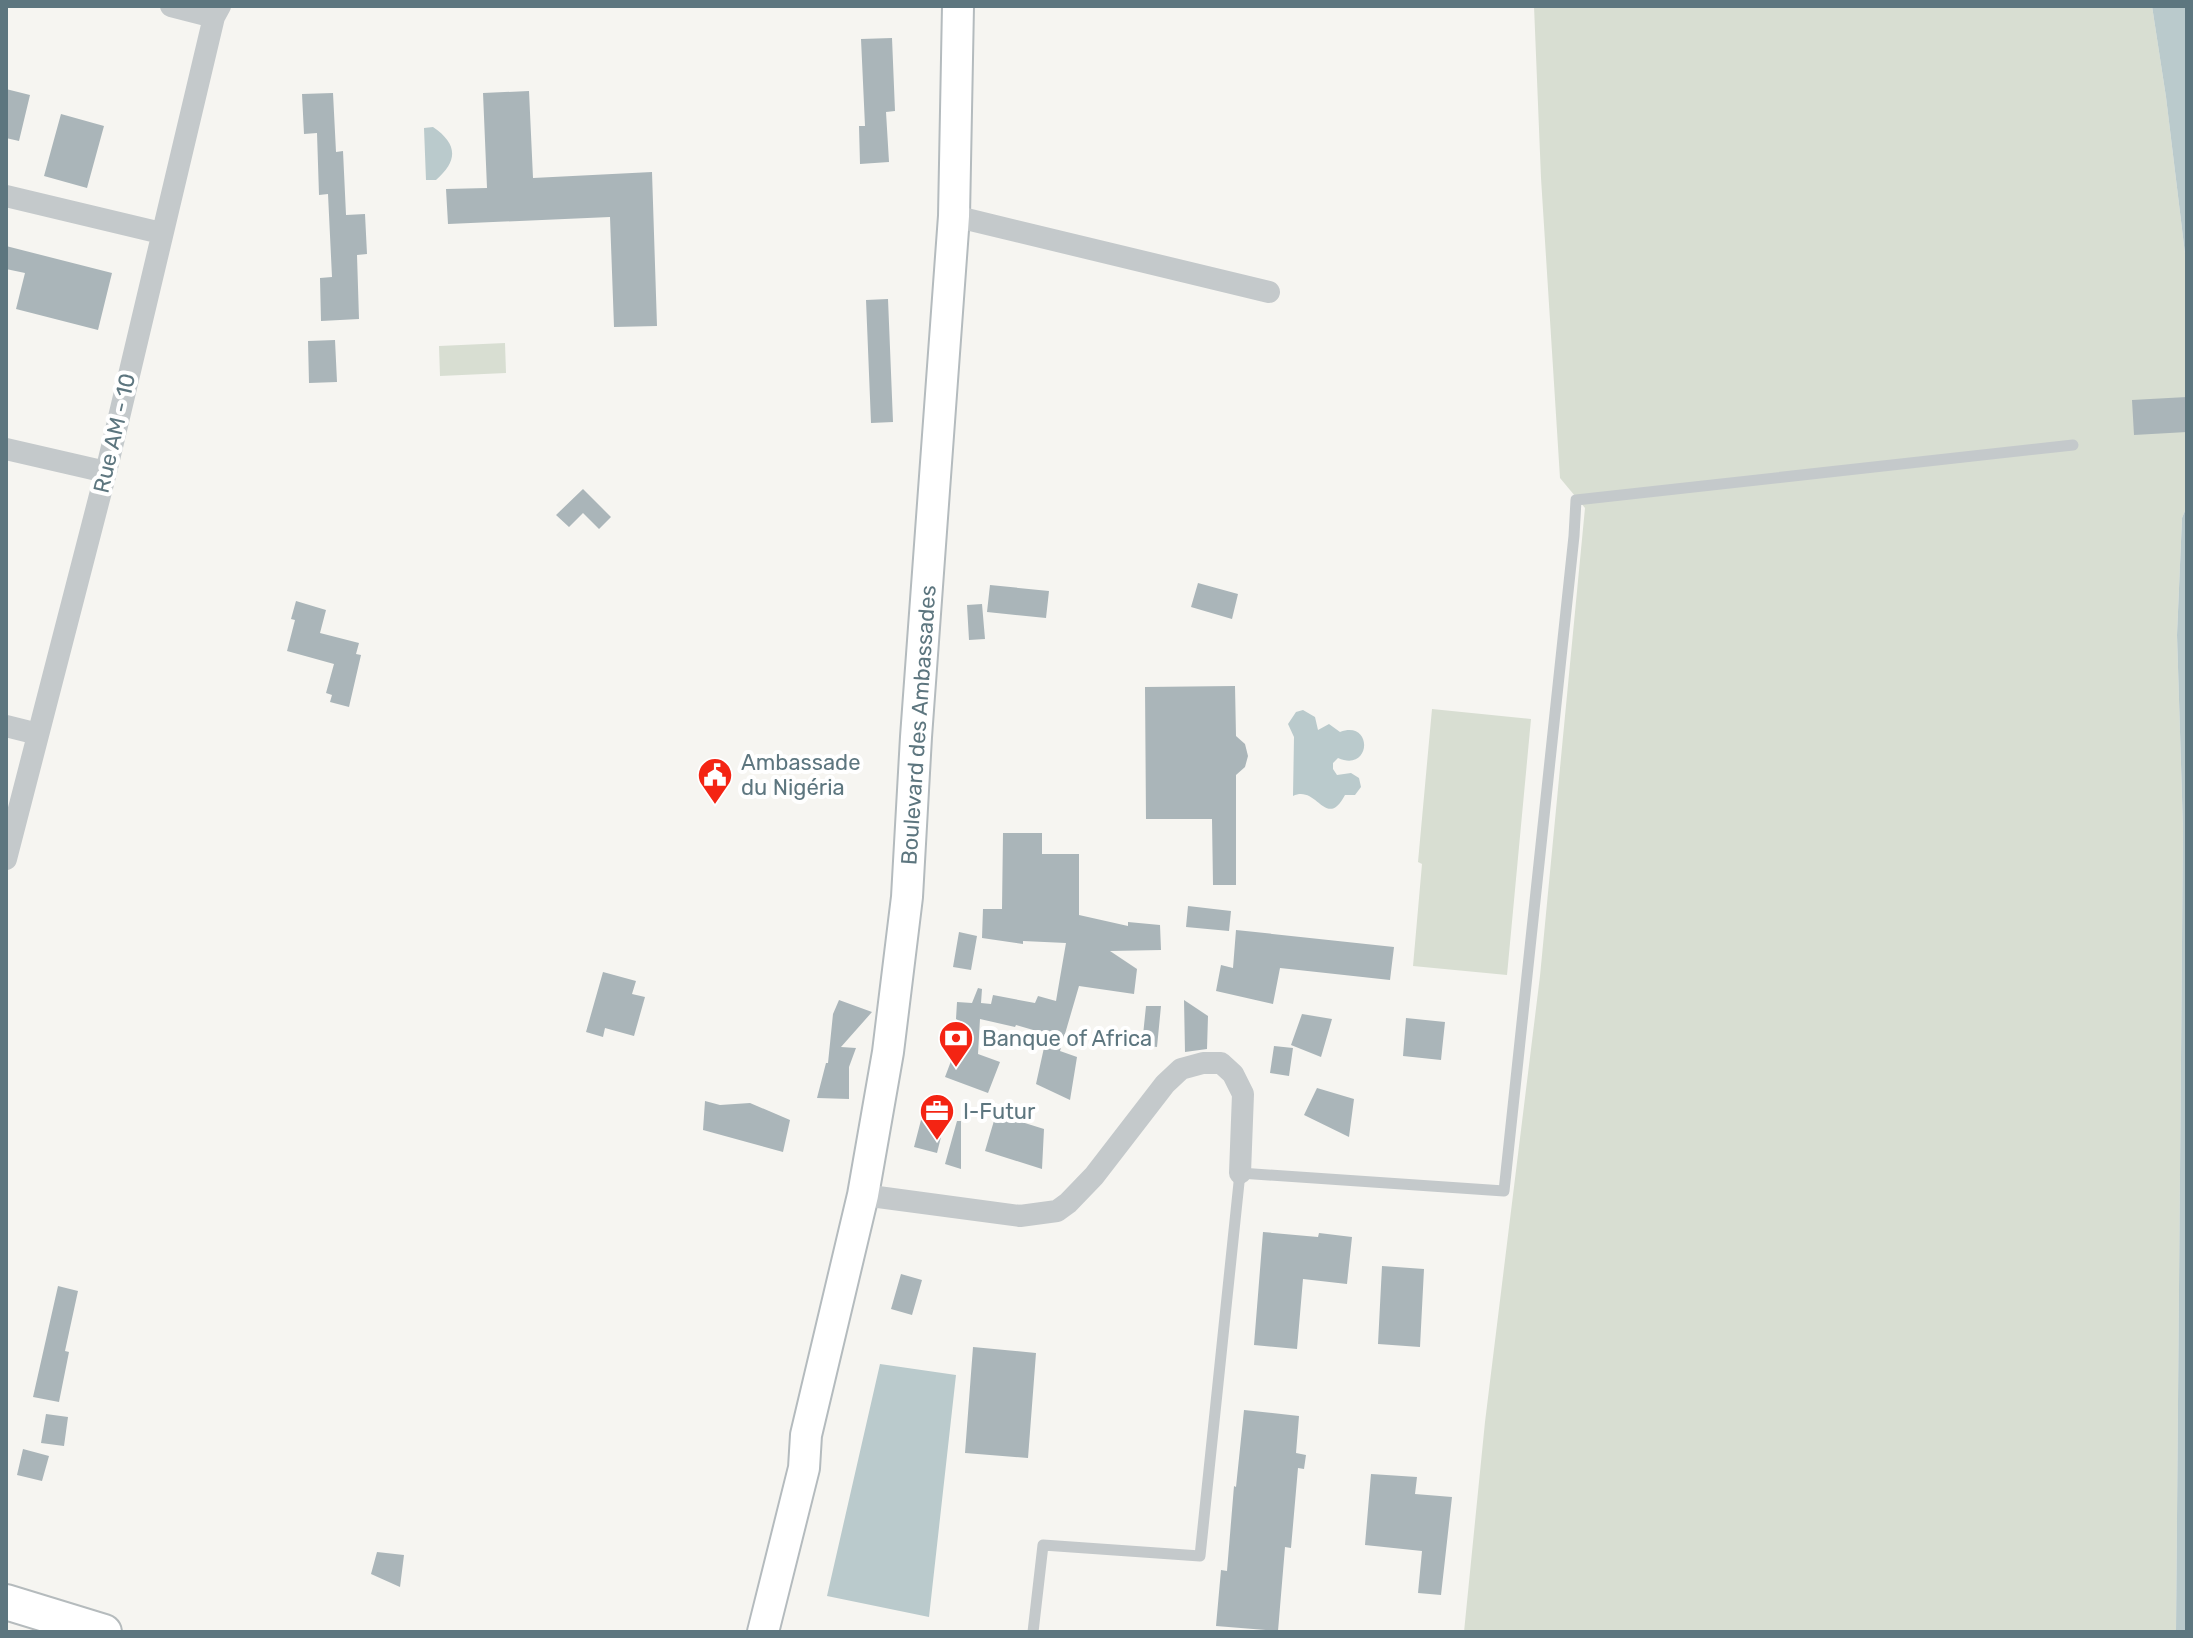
<svg xmlns="http://www.w3.org/2000/svg" width="2193" height="1638" viewBox="0 0 2193 1638" font-family="Rubik,sans-serif">
  <style>
    .green { fill: #d8ded2 }
    .water { fill: #bacacc }
    .building { fill: #aab5b9 }
    .lines { fill: none; stroke-linecap: round; stroke-linejoin: round }
    .secondary-casing { stroke: #b4bbbe; stroke-width: 34 }
    .primary-casing { stroke: #b5bbbd; stroke-width: 38 }
    .lane { stroke: #c4c9cb; stroke-width: 11 }
    .street { stroke: #c4c9cb; stroke-width: 22 }
    .secondary { stroke: #fff; stroke-width: 30 }
    .primary { stroke: #fff; stroke-width: 34 }
    .labels { text-anchor: middle; stroke-width: 8; stroke-linejoin: round; paint-order: stroke }
    .street-label { font-size: 22px; fill: #5d767f; stroke: #fff }
    .poi-label { font-size: 22px; fill: #5d767f; stroke: #fff; text-anchor: start }
  </style>
  <rect width="100%" height="100%" fill="#f6f5f1"/>
  <path class="green" d="M1534,6H2152L2166,97L2187,270V506L2182,518L2177,635L2183,829L2176,1632H1464L1485,1422L1540,976L1585,508L1560,478L1541,178Z
    M505,343L506,373L440,376L439,346Z
    M1432,709L1531,719L1507,975L1413,966L1422,864L1418,862Z"/>
  <path class="water" d="M2152,6H2187V270L2166,97Z
    M433,127C458,144 458,161 436,180H426L424,128Z
    M2187,506V1632H2176L2183,829L2177,635L2182,518Z
    M1303,710L1315,717L1318,730L1329,724L1340,732C1373,719 1372,773 1338,758L1333,763V769L1337,775L1351,773L1359,778L1361,787L1355,795H1345C1326,831 1317,784 1293,796L1294,737L1288,724L1296,712Z
    M880,1364L956,1375L929,1617L827,1596Z"/>
  <path class="building" d="M892,38L895,111L886,112L889,162L860,164L859,126H865L861,39Z
    M6,89L30,95L19,141L6,138Z
    M529,91L533,178L652,172L657,326L614,327L610,217L448,224L446,189L487,188L483,93Z
    M333,93L336,152L343,151L346,215L365,214L367,254L357,255L359,319L321,321L320,278L332,277L328,194L319,195L317,133L304,134L302,94Z
    M61,114L104,126L87,188L44,176Z
    M6,246L112,273L98,330L16,309L25,273L6,269Z
    M888,299L893,422L871,423L866,300Z
    M335,340L337,382L309,383L308,341Z
    M2187,397V432L2134,435L2132,400Z
    M583,489L611,517L599,529L583,513L569,527L556,515Z
    M1198,583L1238,594L1232,619L1191,607Z
    M990,585L1049,591L1046,618L987,612Z
    M296,601L326,610L320,633L359,643L356,654L361,655L349,707L330,702L332,695L326,693L334,664L287,651L295,620L291,619Z
    M982,604L985,639L969,640L967,605Z
    M1235,686L1236,736L1245,744L1248,756L1245,767L1236,775V885H1213L1212,819H1146L1145,687Z
    M1003,833H1042V854H1079V915L1128,926V922L1160,925L1161,950L1110,951L1137,969L1134,994L1079,986L1060,1051L1077,1057L1070,1100L1036,1084L1047,1034L1016,1025L1015,1027L980,1019L978,1054L1000,1062L988,1093L945,1077L965,1024L956,1019L957,1002L972,1003L978,988L982,989L981,1003L991,1004L993,995L1035,1003L1038,996L1056,1001L1066,943L1023,941V944L982,938L983,909H1002Z
    M1188,906L1231,911L1229,931L1186,927Z
    M1236,930L1394,947L1390,980L1280,968L1273,1004L1216,991L1221,965L1233,968Z
    M959,932L977,936L971,970L953,967Z
    M603,972L636,981L632,994L645,997L634,1036L605,1028L603,1037L586,1032Z
    M839,1000L872,1012L841,1047L856,1048L849,1067V1099L817,1098L826,1063H828L833,1014Z
    M1184,1000L1208,1016L1207,1049L1185,1052Z
    M1146,1006H1161L1157,1047L1142,1045Z
    M1302,1014L1332,1019L1321,1057L1291,1045Z
    M1406,1018L1445,1022L1441,1060L1403,1056Z
    M1274,1046L1293,1048L1289,1076L1270,1073Z
    M1317,1088L1354,1099L1349,1137L1304,1115Z
    M705,1101L720,1105L750,1103L790,1120L783,1152L703,1130Z
    M996,1114L1044,1129L1042,1169L985,1151Z
    M921,1120L944,1125L937,1153L914,1147Z
    M957,1121H961V1169L945,1164Z
    M1263,1232L1318,1237L1319,1233L1352,1237L1347,1284L1303,1279L1297,1349L1254,1345Z
    M1382,1266L1424,1269L1420,1347L1378,1344Z
    M901,1274L922,1280L912,1315L891,1309Z
    M58,1286L78,1291L65,1351L69,1352L59,1402L33,1397Z
    M973,1347L1036,1353L1028,1458L965,1453Z
    M1244,1410L1299,1416L1296,1453L1306,1455L1304,1469L1298,1468L1291,1548L1285,1547L1278,1631L1216,1626L1221,1570L1227,1571L1234,1486L1236,1487Z
    M46,1414L68,1417L64,1446L41,1443Z
    M23,1449L49,1456L42,1481L17,1475Z
    M1371,1474L1417,1477L1415,1494L1452,1497L1441,1595L1418,1593L1422,1551L1365,1545Z
    M377,1552L404,1555L400,1587L371,1574Z"/>
  <g class="lines">
    <g class="secondary-casing">
      <path id="secondary" d="M763,1632L804,1468L806,1435L863,1195L888,1052L907,897L916,737L954,216L958,6"/>
    </g>
    <g class="primary-casing">
      <path id="primary" d="M6,1602L104,1632"/>
    </g>
    <path class="lane" d="M1033,1632L1043,1545L1200,1556L1240,1173L1504,1191L1574,536L1576,500L2073,445"/>
    <path class="street" d="M171,6L214,17
      M6,196L161,233
      M954,216L1269,292
      M6,449L106,472
      M6,726L38,734
      M6,859L106,472L214,17L220,6
      M863,1195L1020,1216L1057,1211L1068,1203L1094,1176L1165,1084L1181,1069L1203,1063H1221L1233,1074L1243,1094L1240,1173"/>
    <use href="#secondary" class="secondary"/>
    <use href="#primary" class="primary"/>
  </g>
  <defs>
    <g id="civic-pin" transform="scale(1.8)"><path d="M0 17L-7.5 6A9.5 9.5 0 1 1 7.5 6Z" fill="#f42413" stroke="#fff"/><path d="M-.6-6.5H3V-4.5H.6V-3L4-1V1h2V6H-6V1h2V-1L-.6-3ZM-1.2 2.5V6h2.4V2.5Z" fill="#fff"/></g>
    <g id="bank-pin" transform="scale(1.8)"><path d="M0 17L-7.5 6A9.5 9.5 0 1 1 7.5 6Z" fill="#f42413" stroke="#fff"/><path d="M-6-4H6V4H-6ZM0-2.3a2.3 2.3 0 1 0 0 4.6a2.3 2.3 0 1 0 0-4.6Z" fill="#fff"/></g>
    <g id="office-pin" transform="scale(1.8)"><path d="M0 17L-7.5 6A9.5 9.5 0 1 1 7.5 6Z" fill="#f42413" stroke="#fff"/><path d="M-6-3h4V-5.5h4V-3h4V5H-6ZM-1-4.5V-3h2v-1.5ZM-6 0V1H6V0Z" fill="#fff"/></g>
  </defs>
  <g fill-rule="evenodd">
    <use href="#civic-pin" x="715" y="775"/>
    <use href="#bank-pin" x="956" y="1038"/>
    <use href="#office-pin" x="937" y="1111"/>
  </g>
  <g class="labels">
    <g class="street-label">
      <text transform="translate(114 433) rotate(-77)" y="8">Rue AM - 10</text>
      <text transform="translate(918 725) rotate(-86)" y="8">Boulevard des Ambassades</text>
    </g>
    <g class="poi-label">
      <text x="741" y="770">Ambassade<tspan x="741" dy="25">du Nigéria</tspan></text>
      <text x="982" y="1046">Banque of Africa</text>
      <text x="963" y="1119">I-Futur</text>
    </g>
  </g>
  <rect width="2193" height="1638" fill="none" stroke="#5d767f" stroke-width="16"/>
</svg>
